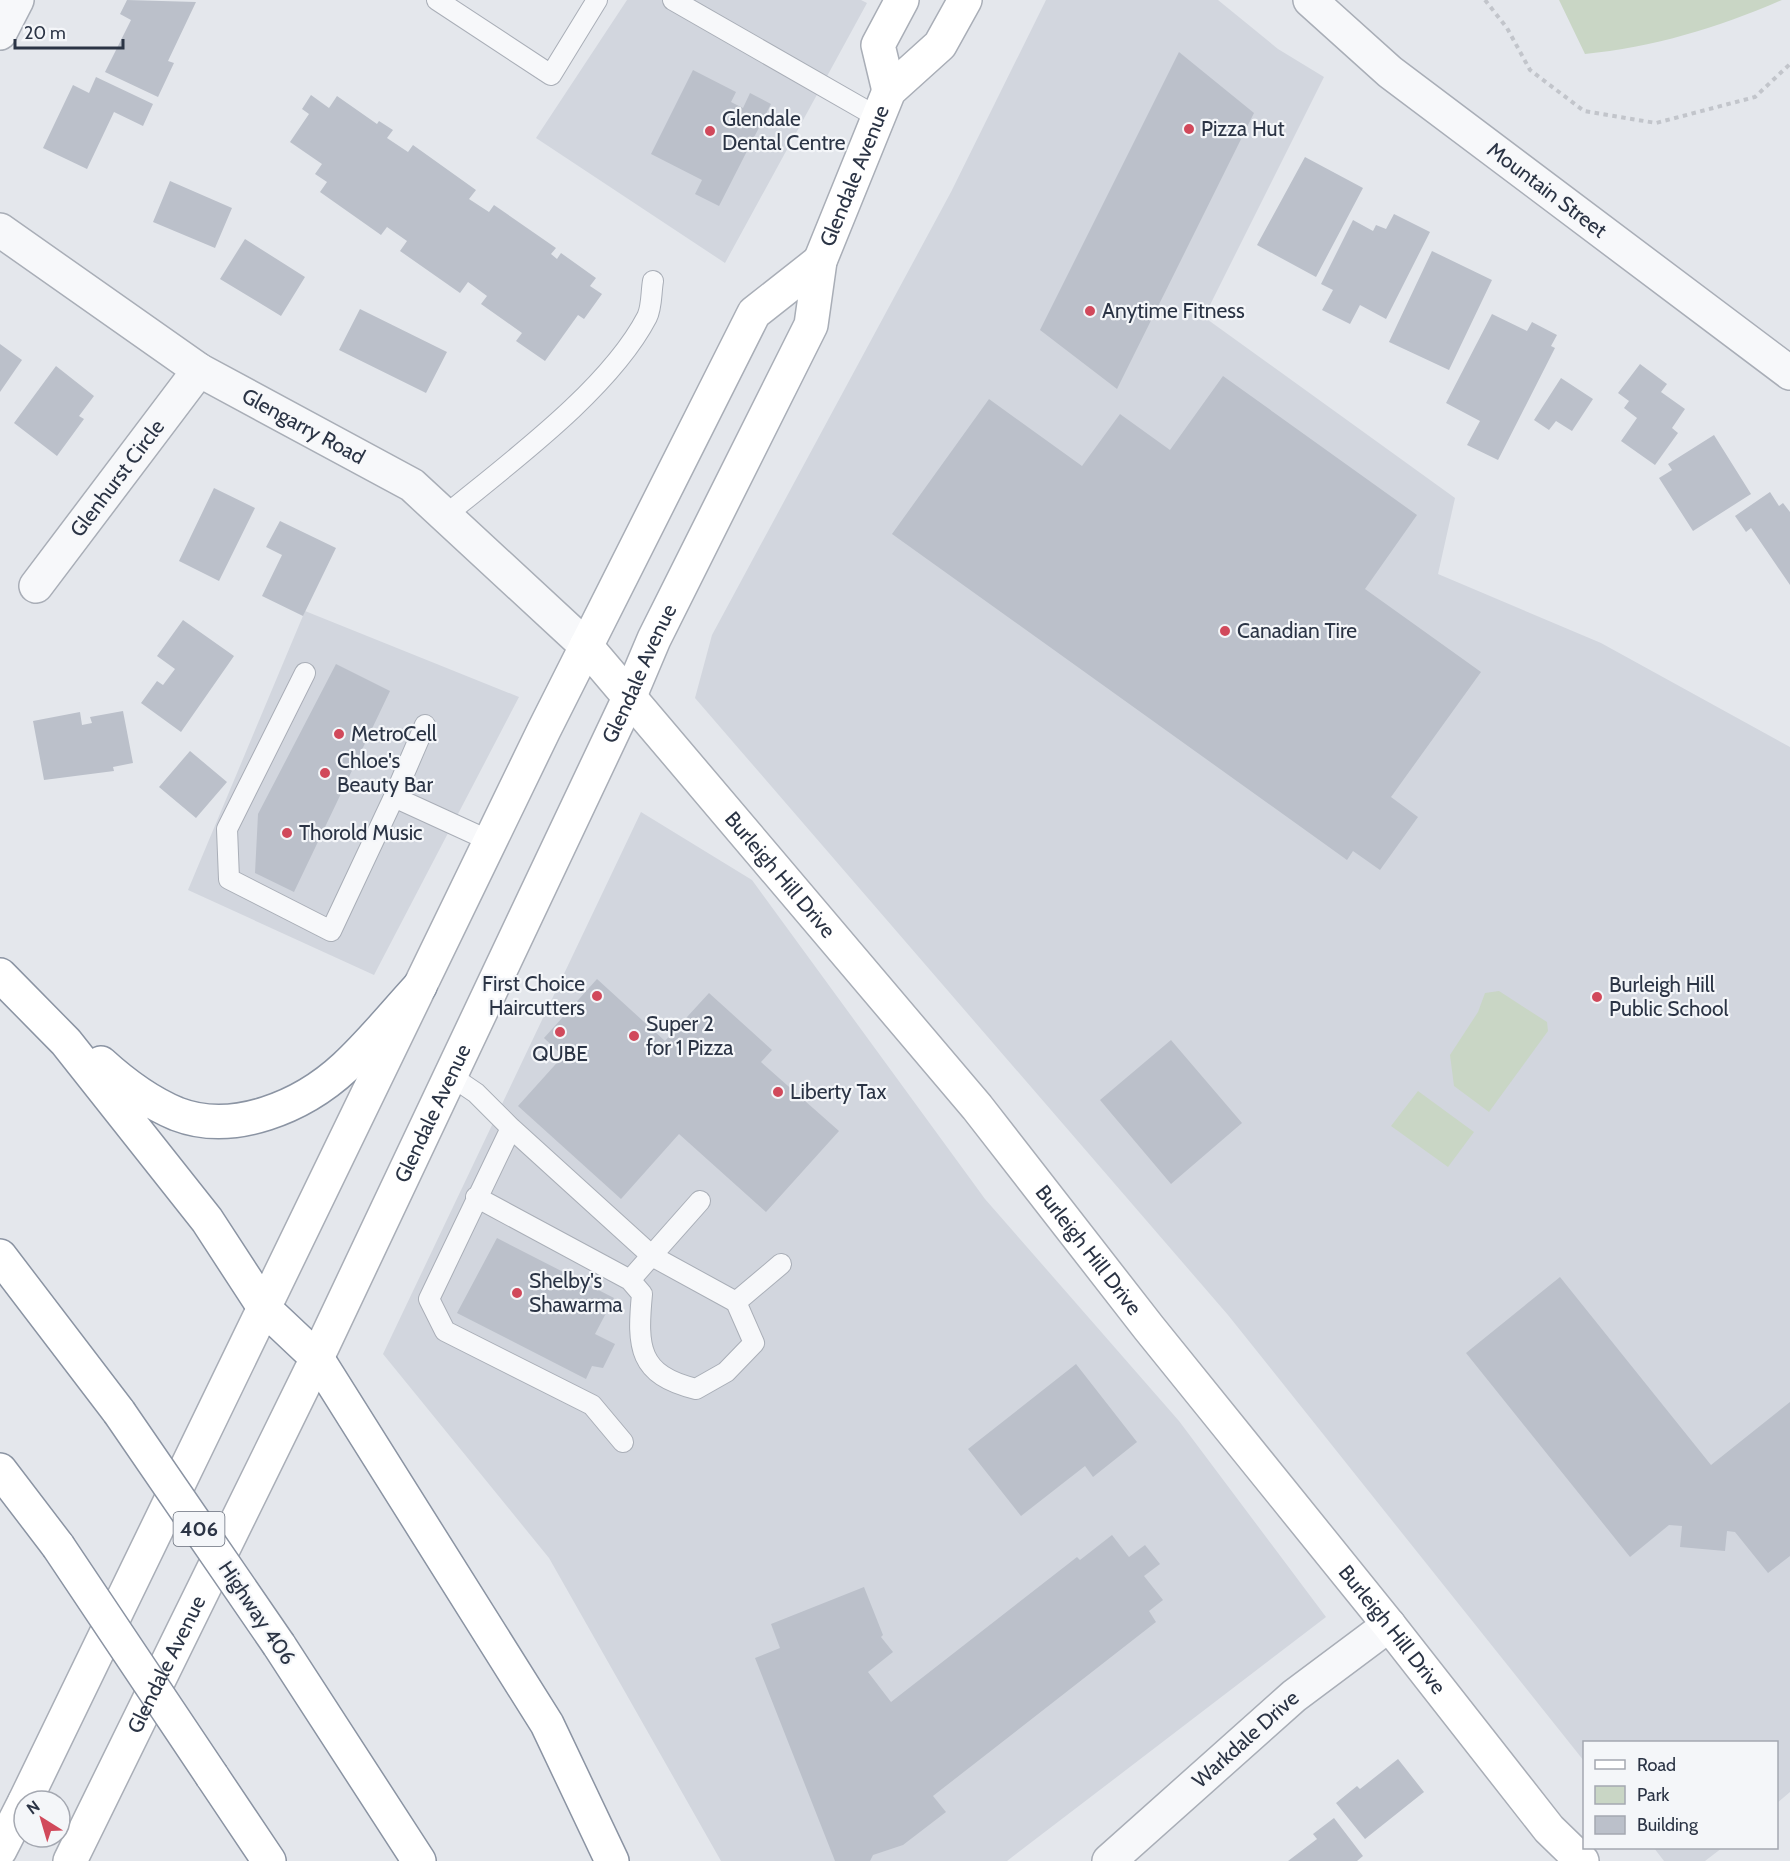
<svg xmlns="http://www.w3.org/2000/svg" width="1790" height="1861" viewBox="0 0 1790 1861" font-family="Cabin,sans-serif">
  <style>
    .built { fill: #d2d6de }
    .green { fill: #c9d6c5 }
    .building { fill: #bbc0ca }
    .lines { fill: none; stroke-linecap: round; stroke-linejoin: round }
    .service-casing { stroke: #a9aeb7; stroke-width: 22 }
    .minor-casing { stroke: #a9aeb7; stroke-width: 36 }
    .tertiary-casing { stroke: #a9aeb7; stroke-width: 36 }
    .secondary-casing { stroke: #a9aeb7; stroke-width: 36 }
    .motorway-casing { stroke: #8b94a3; stroke-width: 36 }
    .path { stroke: #c2c5cb; stroke-width: 4; stroke-dasharray: 4.5 4.5; stroke-linecap: butt }
    .service { stroke: #f7f8fa; stroke-width: 20 }
    .minor { stroke: #f7f8fa; stroke-width: 33 }
    .tertiary { stroke: #f7f8fa; stroke-width: 33 }
    .secondary { stroke: #fff; stroke-width: 33 }
    .motorway { stroke: #fff; stroke-width: 33 }
    .motorway-bridge-casing { stroke: #8b94a3; stroke-width: 36; stroke-linecap: butt }
    .motorway-bridge { stroke: #fff; stroke-width: 33 }
    .poi-dot { fill: #d1495b; stroke: #f4f6f9; stroke-width: 2 }
    .labels { text-anchor: middle; stroke-width: 4.5; stroke-linejoin: round; paint-order: stroke }
    .shield { fill: #f4f6f9; stroke: #676e7b; stroke-width: 1.5 }
    .shield-label { font-size: 20px; font-weight: bold; fill: #2b3445 }
    .poi-label { font-size: 21px; fill: #2b3445; stroke: #f4f6f9; text-anchor: start }
    .street-label { font-size: 21px; fill: #2b3445; stroke: #f4f6f9 }
  </style>
  <rect width="100%" height="100%" fill="#e4e7ec"/>
  <path class="built" d="M627,0H861L867,3L725,263L536,138Z
    M1046,0H1218L1278,49L1324,77L1204,317L1455,498L1438,574L1601,643L1790,747V1792L1777,1803L1776,1742H1584V1761L1228,1315L695,698L712,635L951,192Z
    M305,611L519,697L374,975L188,890Z
    M641,812L752,880L985,1199L1179,1421L1326,1617L1007,1861H721L549,1558L383,1354Z
    M1654,1848H1722L1705,1861H1664Z"/>
  <path class="green" d="M1559,0H1782C1720,27 1652,48 1585,54Z
    M1499,991L1547,1022L1548,1031L1489,1112L1454,1086L1450,1055L1478,1012L1485,993Z
    M1418,1091L1474,1132L1448,1167L1391,1126Z"/>
  <path class="building" d="M127,0L196,2L168,61L174,63L158,97L105,72L131,20L120,14Z
    M1179,52L1254,113L1117,389L1040,330Z
    M693,70L736,92L731,102L743,108L750,93L771,104L719,206L695,194L702,180L651,154Z
    M96,77L153,104L143,126L114,112L87,169L43,148L73,85L89,93Z
    M311,95L329,108L337,96L377,124L379,121L393,130L387,138L408,152L413,145L476,190L469,199L489,212L494,205L556,248L551,254L557,259L561,253L596,278L590,286L602,294L584,319L578,315L545,361L516,341L522,333L481,304L487,296L468,282L460,293L400,251L407,241L387,227L381,235L320,192L327,182L315,174L322,164L290,142L309,114L302,109Z
    M1305,157L1363,188L1316,277L1257,245Z
    M170,181L232,208L215,248L153,222Z
    M1394,214L1430,232L1386,319L1360,305L1350,324L1322,310L1333,290L1321,284L1353,220L1373,231L1376,225L1386,229Z
    M245,239L305,277L281,316L220,279Z
    M1432,251L1492,280L1449,370L1389,342Z
    M360,309L447,352L426,393L339,350Z
    M1492,314L1527,331L1532,322L1557,335L1551,346L1555,348L1498,460L1467,445L1480,421L1446,403Z
    M0,344L22,360L0,392Z
    M1640,364L1667,384L1661,392L1685,409L1672,428L1678,433L1655,465L1621,441L1637,418L1624,408L1629,401L1618,393Z
    M56,366L94,396L79,416L84,419L57,456L14,423Z
    M1223,376L1417,515L1365,589L1481,672L1391,797L1418,817L1380,870L1353,851L1347,860L892,534L989,399L1082,466L1120,414L1170,450Z
    M1561,378L1593,399L1572,431L1556,421L1549,430L1534,420Z
    M1714,435L1751,494L1693,531L1659,478L1672,470L1668,464Z
    M214,488L255,508L219,581L179,561Z
    M1770,492L1779,506L1783,503L1790,512V585L1751,528L1746,532L1735,516Z
    M280,521L336,548L303,616L262,596L282,555L266,547Z
    M183,620L234,656L181,732L141,703L157,681L163,685L175,669L157,656Z
    M336,664L390,691L294,892L255,873L258,814Z
    M123,711L133,763L113,767L114,771L44,780L33,721L80,712L82,725L92,723L90,717Z
    M190,751L227,782L196,818L159,787Z
    M597,979L665,1041L709,993L772,1050L761,1062L839,1131L766,1212L679,1134L621,1199L518,1106L563,1056L544,1038Z
    M1171,1040L1242,1123L1171,1184L1100,1100Z
    M497,1238L614,1298L595,1334L615,1344L603,1368L592,1366L586,1379L457,1313Z
    M1560,1277L1711,1465L1790,1402V1556L1768,1573L1735,1532L1727,1531L1725,1551L1680,1547L1682,1526L1669,1525L1630,1557L1466,1353Z
    M1076,1364L1137,1442L1093,1477L1085,1466L1021,1516L968,1449Z
    M1112,1535L1129,1557L1145,1545L1160,1564L1144,1576L1163,1600L1149,1611L1156,1622L933,1796L946,1812L903,1845L873,1855L870,1861H835L755,1658L780,1648L771,1624L864,1587L883,1635L881,1637L893,1652L868,1672L891,1702L1077,1557L1080,1560Z
    M1398,1759L1424,1792L1365,1839L1336,1803L1357,1786L1360,1789Z
    M1334,1818L1363,1856L1357,1861H1288L1317,1839L1313,1834Z"/>
  <g class="lines">
    <g class="service-casing">
      <path id="service" d="M437,0L551,75L597,0
        M673,0L879,118
        M446,515C509,463 609,390 647,317C652,307 651,292 653,281
        M305,673L227,829L229,879L331,931L394,797
        M425,725L394,797L490,841
        M451,1076L476,1093L511,1128L652,1256L736,1302L781,1264
        M511,1128L429,1299L445,1331L592,1405L623,1442
        M476,1197L630,1280L642,1294C637,1347 638,1375 696,1389L726,1372L754,1343L736,1302
        M630,1280L700,1201"/>
    </g>
    <g class="minor-casing">
      <g id="minor">
        <path d="M0,33L17,0"/>
        <path id="s1" d="M0,230L199,370L412,485L586,646"/>
        <path id="s2" d="M36,586L199,370"/>
        <path id="s3" d="M1109,1861L1294,1696L1389,1625"/>
      </g>
    </g>
    <g class="tertiary-casing">
      <g id="tertiary">
        <path id="s4" d="M1310,0L1390,72L1790,373"/>
      </g>
    </g>
    <g class="secondary-casing">
      <g id="secondary">
        <path d="M889,91L878,45L902,0"/>
        <path id="s5" d="M586,646L977,1107L1149,1328L1389,1625L1549,1829L1582,1861"/>
        <path d="M25,1801L544,730L754,313L820,261"/>
        <path d="M0,1850L24,1803"/>
        <path id="s6" d="M70,1861L317,1358L629,698L654,639L811,325L820,261L889,91L940,45L965,0"/>
      </g>
    </g>
    <g class="motorway-casing">
      <path id="motorway" d="M0,975L66,1042L207,1220L265,1309L317,1358L547,1724L612,1861
        M101,1063C124,1084 148,1102 177,1114C234,1136 303,1106 345,1067C372,1042 395,1013 420,986
        M0,1256L119,1412
        M0,1470L58,1546
        M279,1645L419,1861
        M212,1776L269,1861"/>
    </g>
    <path class="path" d="M1485,0L1507,28L1530,70L1584,111L1656,123L1755,97L1790,64"/>
    <use href="#service" class="service"/>
    <use href="#minor" class="minor"/>
    <use href="#tertiary" class="tertiary"/>
    <use href="#secondary" class="secondary"/>
    <use href="#motorway" class="motorway"/>
    <g class="motorway-bridge-casing">
      <path id="motorway-bridge" d="M119,1412L279,1645
        M58,1546L212,1776"/>
    </g>
    <use href="#motorway-bridge" class="motorway-bridge"/>
  </g>
  <g class="poi-dot">
    <circle cx="1189" cy="129" r="6"/>
    <circle cx="710" cy="131" r="6"/>
    <circle cx="1090" cy="311" r="6"/>
    <circle cx="1225" cy="631" r="6"/>
    <circle cx="339" cy="734" r="6"/>
    <circle cx="325" cy="773" r="6"/>
    <circle cx="287" cy="833" r="6"/>
    <circle cx="597" cy="996" r="6"/>
    <circle cx="1597" cy="997" r="6"/>
    <circle cx="560" cy="1032" r="6"/>
    <circle cx="634" cy="1036" r="6"/>
    <circle cx="778" cy="1092" r="6"/>
    <circle cx="517" cy="1293" r="6"/>
  </g>
  <g class="labels">
    <rect class="shield" x="173.5" y="1512" width="51" height="34" rx="4.5"/>
    <g class="shield-label">
      <text x="199" y="1536">406</text>
    </g>
    <g class="poi-label">
      <text x="722" y="126">Glendale<tspan x="722" dy="24">Dental Centre</tspan></text>
      <text x="1201" y="136">Pizza Hut</text>
      <text x="1102" y="318">Anytime Fitness</text>
      <text x="1237" y="638">Canadian Tire</text>
      <text x="351" y="741">MetroCell</text>
      <text x="337" y="768">Chloe's<tspan x="337" dy="24">Beauty Bar</tspan></text>
      <text x="299" y="840">Thorold Music</text>
      <text x="585" y="991" text-anchor="end">First Choice<tspan x="585" dy="24">Haircutters</tspan></text>
      <text x="1609" y="992">Burleigh Hill<tspan x="1609" dy="24">Public School</tspan></text>
      <text x="646" y="1031">Super 2<tspan x="646" dy="24">for 1 Pizza</tspan></text>
      <text x="560" y="1061" text-anchor="middle">QUBE</text>
      <text x="790" y="1099">Liberty Tax</text>
      <text x="529" y="1288">Shelby's<tspan x="529" dy="24">Shawarma</tspan></text>
    </g>
    <g class="street-label">
      <text dy="7" stroke="none"><textPath href="#s6" startOffset="1862">Glendale Avenue</textPath></text>
      <text dy="7" stroke="none"><textPath href="#s4" startOffset="304">Mountain Street</textPath></text>
      <text dy="7" stroke="none"><textPath href="#s1" startOffset="362">Glengarry Road</textPath></text>
      <text dy="7" stroke="none"><textPath href="#s2" startOffset="135">Glenhurst Circle</textPath></text>
      <text dy="7" stroke="none"><textPath href="#s6" startOffset="1317">Glendale Avenue</textPath></text>
      <text dy="7" stroke="none"><textPath href="#s5" startOffset="300">Burleigh Hill Drive</textPath></text>
      <text dy="7" stroke="none"><textPath href="#s6" startOffset="831">Glendale Avenue</textPath></text>
      <text dy="7" stroke="none"><textPath href="#s5" startOffset="786">Burleigh Hill Drive</textPath></text>
      <text transform="translate(257 1613) rotate(56)" y="7">Highway 406</text>
      <text dy="7" stroke="none"><textPath href="#s5" startOffset="1272">Burleigh Hill Drive</textPath></text>
      <text dy="7" stroke="none"><textPath href="#s6" startOffset="219">Glendale Avenue</textPath></text>
      <text dy="7" stroke="none"><textPath href="#s3" startOffset="183">Warkdale Drive</textPath></text>
    </g>
  </g>
  <rect x="1583" y="1741" width="195" height="108" fill="#f4f6f9" stroke="#a4a8b1" stroke-width="1.5"/>
  <rect x="1595" y="1760" width="30" height="9" fill="#ffffff" stroke="#a4a8b1" stroke-width="1.5"/>
  <text x="1637" y="1771" font-size="18" fill="#2b3445">Road</text>
  <rect x="1595" y="1786" width="30" height="18" fill="#c9d6c5" stroke="#a4a8b1" stroke-width="1.5"/>
  <text x="1637" y="1801" font-size="18" fill="#2b3445">Park</text>
  <rect x="1595" y="1816" width="30" height="18" fill="#bbc0ca" stroke="#a4a8b1" stroke-width="1.5"/>
  <text x="1637" y="1831" font-size="18" fill="#2b3445">Building</text>
  <g transform="translate(42 1819) rotate(323)"><circle r="28" fill="#f4f6f9" stroke="#a4a8b1" stroke-width="1.5"/>
  <path d="M0-4.5L10 22L0 15L-10 22Z" fill="#d1495b"/>
  <text y="-9" font-size="16" font-weight="bold" text-anchor="middle" fill="#2b3445">N</text>
  </g>
  <path d="M15 39v9h108v-9" fill="none" stroke="#2b3445" stroke-width="3"/>
  <text x="24" y="39" font-size="18" fill="#2b3445" stroke="#f4f6f9" stroke-width="4.5" paint-order="stroke">20 m</text>
</svg>
